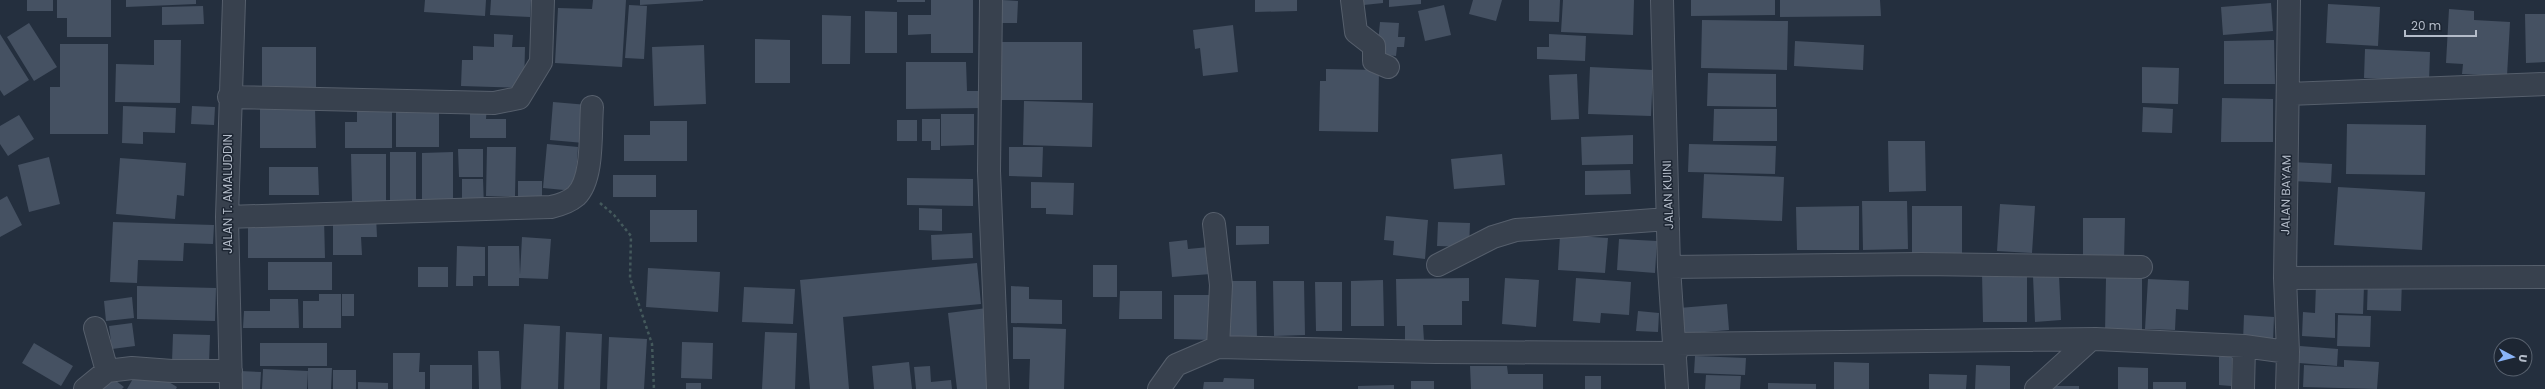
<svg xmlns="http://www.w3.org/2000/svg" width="2545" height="389" viewBox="0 0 2545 389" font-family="Poppins,sans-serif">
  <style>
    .building { fill: #455162 }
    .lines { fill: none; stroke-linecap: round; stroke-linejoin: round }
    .minor-casing { stroke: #565f6c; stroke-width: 24 }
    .path { stroke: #44595c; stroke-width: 2.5; stroke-dasharray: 3 3; stroke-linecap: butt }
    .minor { stroke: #38414e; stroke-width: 22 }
    .labels { text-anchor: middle; stroke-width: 3; stroke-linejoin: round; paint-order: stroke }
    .street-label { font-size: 12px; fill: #b4bcc9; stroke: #1d2633 }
  </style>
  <rect width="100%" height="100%" fill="#242f3e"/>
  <path class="building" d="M27,0H53V11H27Z
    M57,0H111V37H67V18H57Z
    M126,0H196V4L126,7Z
    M425,0H486L485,16L424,12Z
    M491,0H531L530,17L490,15Z
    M593,0H626L622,67L555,63L558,8L592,9Z
    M640,0H703V1L640,5Z
    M897,0H925V2H897Z
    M931,0H973V53H931V34L908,35V15H931Z
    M1002,0L1018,1L1017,23H1001Z
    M1255,0H1297V11L1255,12Z
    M1354,0H1383V3L1354,6Z
    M1389,0H1421V4L1389,7Z
    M1473,0H1502L1496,21L1469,14Z
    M1529,0H1560L1559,22L1529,21Z
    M1563,0H1634L1633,35L1561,32Z
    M1691,0H1775V15L1691,16Z
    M1780,0H1880L1881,16L1780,17Z
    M2271,3L2273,31L2223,35L2221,7Z
    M2328,4L2380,7L2378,46L2326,43Z
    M629,5L647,6L644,59L625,58Z
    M1444,5L1451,35L1425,41L1418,11Z
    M203,6L204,24L162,25V7Z
    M2449,9L2474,11V20L2510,22L2507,76L2462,74L2463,64L2446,63Z
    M865,11L897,12V53H865Z
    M2525,14H2545V62L2526,63Z
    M822,15L851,16L850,64H822Z
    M1702,20L1788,21L1787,70L1701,68Z
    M1380,22L1399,23L1398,37H1405L1404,47H1397L1396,56L1377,54Z
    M29,23L57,67L34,81L7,37Z
    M1233,25L1238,72L1203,76L1200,48L1195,49L1193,30Z
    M0,34L29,80L4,96L0,90Z
    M494,34L513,35L512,47H525L524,88L461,86L462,60H473V46L494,47Z
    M1549,34L1586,36L1585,61L1537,59V47H1549Z
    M755,39L790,40V83H755Z
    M154,40H181L180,103L115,102L116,64L154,65Z
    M2274,40L2275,84H2224V41Z
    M1795,41L1864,45L1863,70L1794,66Z
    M1001,42H1082V100H1001Z
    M60,44H108V134H50V87H60Z
    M704,45L706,104L654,106L652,47Z
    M262,47H316V91H262Z
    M2365,49L2430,52L2429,81L2364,78Z
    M906,62H966L967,91H981L982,108L906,109Z
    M1590,67L1653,70L1651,116L1588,114Z
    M2142,67L2179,68L2178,104L2142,103Z
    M1326,69L1379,70L1378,132L1319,131L1320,81H1326Z
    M1708,73L1776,74V107L1707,106Z
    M1577,74L1579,119L1551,120L1549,75Z
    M2222,98L2273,99V142H2221Z
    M1024,101L1093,103L1092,147L1023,145Z
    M553,102L588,105L584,143L550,140Z
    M357,105H392V148H345V122H357Z
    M396,105H439V147H396Z
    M470,105H487L486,119H506V138H470Z
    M123,106L176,108L175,133L143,132V144L122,143Z
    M192,106L215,107L214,125L191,124Z
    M315,107L316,148H260V108Z
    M2143,107L2173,109L2172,133L2142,132Z
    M1714,109H1777V141H1713Z
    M941,114H974V145L941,146Z
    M19,115L34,139L8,156L0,144V126Z
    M922,119H940V150H931V141H922Z
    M897,120H917V141H897Z
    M650,121H687V161H624V135H650Z
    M2347,124L2426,125L2425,175L2346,174Z
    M1633,135V164L1582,165L1581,137Z
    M1888,141H1925L1926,191L1889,192Z
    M547,144L578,147L575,191L543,188Z
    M1689,144L1776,146L1775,174L1688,172Z
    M487,147H516L515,196H486Z
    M1009,147H1043L1042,177L1009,176Z
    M458,149H483V177H459Z
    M390,152H416V200H390Z
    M453,152V201H422V153Z
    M351,154H386V201H352Z
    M1502,154L1505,185L1454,189L1451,159Z
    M49,157L60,204L29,212L18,165Z
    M120,158L186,163L184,196L177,195L175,219L116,214Z
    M2292,162L2332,164L2331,183L2292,181Z
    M269,167H318L319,195H269Z
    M1630,170L1631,194L1585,195V171Z
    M1704,174L1784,177L1782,221L1702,218Z
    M613,175H656V197H613Z
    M907,178L973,179V206L907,205Z
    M462,179H483L484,207H462Z
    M518,181H542V207H518Z
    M1031,182L1074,183L1073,215L1046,214V208H1031Z
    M2338,187L2425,192L2422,250L2334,245Z
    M7,196L22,225L0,237V200Z
    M1862,201H1907L1908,249L1863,250Z
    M2000,204L2035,206L2032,253L1997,251Z
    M1859,206V250H1797L1796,207Z
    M1912,206H1962V256H1912Z
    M919,208L942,209V231L919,230Z
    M650,210H697V242H650Z
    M333,216H376L377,237H361L362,255H333Z
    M1386,216L1428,220L1425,259L1393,255L1394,241L1384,240Z
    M324,218L325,258H248V219Z
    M2083,218H2125L2124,260H2083Z
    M113,222L214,225L213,244L184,243L183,261L138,260L137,283L110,282Z
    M1438,222L1470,223L1469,247L1437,246Z
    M1236,226H1269V244L1236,245Z
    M972,233L973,258L932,260L931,235Z
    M1560,235L1608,238L1605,273L1558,270Z
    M522,237L551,239L548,279L519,278V286H488V246H519L520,275Z
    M1619,239L1657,241L1655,273L1617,270Z
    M1187,240L1188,249L1209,247L1211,274L1172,277L1169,242Z
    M457,246L485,247V276H473V286H456Z
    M268,262H332V290H268Z
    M977,263L981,304L843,317L849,389H810L800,280Z
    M1093,265H1117V297H1093Z
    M418,267H448V287H418Z
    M648,268L720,272L718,312L646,307Z
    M2027,271V322H1983L1982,272Z
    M2059,275L2061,320L2035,322L2033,276Z
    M1469,278V301H1462V325H1423L1424,341H1405V326H1397L1396,279Z
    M1505,278L1539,280L1536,327L1502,324Z
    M1576,278L1631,282L1629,315L1601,313L1600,323L1573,321Z
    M2106,278H2142V333H2105Z
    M2368,278L2402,279L2401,311L2367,310Z
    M2148,279L2189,281L2188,310L2176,309L2175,330L2145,329Z
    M1383,280L1384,326H1351V281Z
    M1222,281H1256L1257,341L1223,342Z
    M1273,281H1304L1305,335L1274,336Z
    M1315,282H1342V331H1316Z
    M2316,284L2364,286L2363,314L2335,313V338L2302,336L2303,312L2315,313Z
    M137,286L216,288L215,321L137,319Z
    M1011,286L1029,287V299L1062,300V324L1011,323Z
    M744,287L795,289L793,324L742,322Z
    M1120,291H1162V319H1119Z
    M319,294H341V328H303V301H319Z
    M342,294H354V316H342Z
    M1174,295H1214V340L1174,339Z
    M132,297L134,318L106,321L104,301Z
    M270,299H298L299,328H243L244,311H270Z
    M1727,304L1729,330L1681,334L1679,308Z
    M987,308L997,389H957L948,313Z
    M1638,311L1659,313L1658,332L1636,331Z
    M2244,315L2274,317L2273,342L2243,341Z
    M2338,315L2371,316L2370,347L2337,346Z
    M132,323L135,346L112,349L109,326Z
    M524,324L560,326L558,389H521Z
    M1013,327L1066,329L1064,389H1029L1030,359H1013Z
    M566,332L602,334L600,389H564Z
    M765,332L797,333L795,389H762Z
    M173,334L210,335L209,363L172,362Z
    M609,337L647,339L644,389H607Z
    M682,342L713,343L712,379L681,378Z
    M34,343L73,366L61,386L22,363Z
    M260,343H327V366H260Z
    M2300,346L2338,349L2337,366L2299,363Z
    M478,351H499L501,389H479Z
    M393,353H420L419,372H425V389H393Z
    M1695,356L1746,358L1745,375L1694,373Z
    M2219,357H2232L2231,386L2219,385Z
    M2344,360L2379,362L2377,389L2303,387L2304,365L2344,367Z
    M909,362L912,389H874L872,366Z
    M1834,362L1869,363V389H1834Z
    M430,365H472V389H430Z
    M1976,365L2010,366V389H1975Z
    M930,366L931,382L951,380L952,389H916L914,367Z
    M1470,366H1507L1508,374H1543V389H1471Z
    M2118,367L2148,368V389H2118Z
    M308,368H332L331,389H308Z
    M263,369L308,371L307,389H262Z
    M138,370L154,373L177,387L176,389H127Z
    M333,370H356V389H333Z
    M240,371L261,372L260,389H240Z
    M107,374L124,387L122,389H96Z
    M1929,374L1967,375L1966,389H1929Z
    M1706,375L1741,376L1740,389H1705Z
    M1585,376H1601V389H1585Z
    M1224,378L1254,379V389H1203L1204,382H1223Z
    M1411,381H1434V389H1411Z
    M358,382L388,383V389H358Z
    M2153,382H2186V389H2153Z
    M686,383H701V389H686Z
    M1768,383L1816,384V389H1768Z
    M1394,385V389H1358V386Z
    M2048,386H2079V389H2048Z"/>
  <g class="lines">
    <g class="minor-casing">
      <path id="minor" d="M991,0L989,171L998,389
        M1352,0L1356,32L1374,46V61L1388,67
        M1662,0L1669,267L1677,389
        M2288,94L2545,84
        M229,97L494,103L519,98L541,62L543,0
        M227,217L551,207C560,205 569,202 576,196C594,179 590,131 592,107
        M1214,224L1221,285L1218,347
        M1438,265L1493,237L1516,230L1668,219
        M1669,267L1921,264L2141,267
        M2285,278L2545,277
        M95,328L107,371
        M1675,344L2096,339L2244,346L2288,352
        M85,389L107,371L132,368L172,371H231
        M231,389L227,217L234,0
        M1159,389L1176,365L1218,347L1435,352L1676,353
        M2036,389L2090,340
        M2243,389L2244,346
        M2287,389L2288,352L2285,278L2289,0"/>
    </g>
    <path class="path" d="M600,203L614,215L631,236L630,278L652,344L654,389"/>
    <use href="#minor" class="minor"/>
  </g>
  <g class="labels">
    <g class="street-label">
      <text transform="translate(228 194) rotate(-90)" y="4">JALAN T. AMALUDDIN</text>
      <text transform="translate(1668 195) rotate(-92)" y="4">JALAN KUINI</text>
      <text transform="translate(2286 195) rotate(-89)" y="4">JALAN BAYAM</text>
    </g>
  </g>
  <g transform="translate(2513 357) rotate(97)"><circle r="19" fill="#1d2633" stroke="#59626f"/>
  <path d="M0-3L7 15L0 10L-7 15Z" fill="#8ab4f8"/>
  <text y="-6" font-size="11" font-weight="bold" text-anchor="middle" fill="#b4bcc9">U</text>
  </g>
  <path d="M2405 30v6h71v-6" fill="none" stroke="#b4bcc9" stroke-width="2"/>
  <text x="2411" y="30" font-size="12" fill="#b4bcc9" stroke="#1d2633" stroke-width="3" paint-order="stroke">20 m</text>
</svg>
